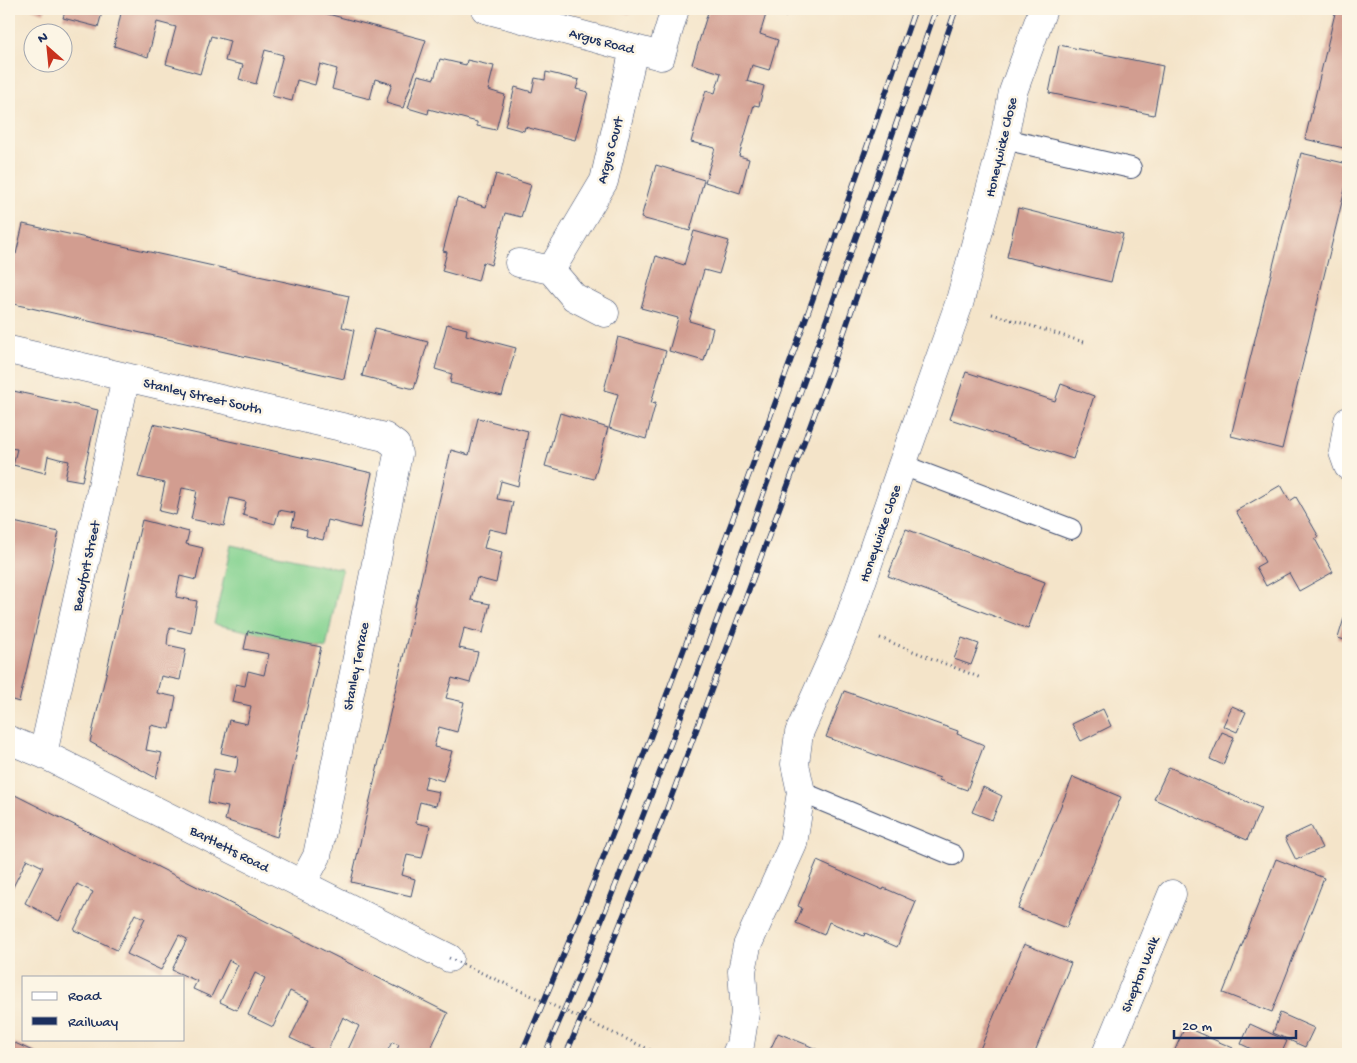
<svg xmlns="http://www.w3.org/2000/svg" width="1357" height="1063" viewBox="0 0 1357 1063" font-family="'Gochi Hand',sans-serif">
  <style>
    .green { fill: #86d392; stroke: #508178 }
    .building { fill: #d29d90 }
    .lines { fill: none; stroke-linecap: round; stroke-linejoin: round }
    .service-casing { stroke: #3c4a6e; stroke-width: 22 }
    .minor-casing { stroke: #3c4a6e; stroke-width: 29 }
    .path { stroke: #3c4a6e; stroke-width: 3; stroke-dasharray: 1 4; stroke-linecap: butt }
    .service { stroke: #fff; stroke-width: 20 }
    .minor { stroke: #fff; stroke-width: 28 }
    .rail-casing { stroke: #1b2f5e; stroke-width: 5.5 }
    .rail { stroke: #fcf5e5; stroke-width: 4; stroke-dasharray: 11; stroke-linecap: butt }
    .path-bridge { stroke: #3c4a6e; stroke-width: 3; stroke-dasharray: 1 4; stroke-linecap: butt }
    .labels { text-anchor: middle; stroke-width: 5; stroke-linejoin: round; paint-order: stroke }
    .street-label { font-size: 14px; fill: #1b2f5e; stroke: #fcf5e5 }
  </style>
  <rect width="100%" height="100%" fill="#fcf5e5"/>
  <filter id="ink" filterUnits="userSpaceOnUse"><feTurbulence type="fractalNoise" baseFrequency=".02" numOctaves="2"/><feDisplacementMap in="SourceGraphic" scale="10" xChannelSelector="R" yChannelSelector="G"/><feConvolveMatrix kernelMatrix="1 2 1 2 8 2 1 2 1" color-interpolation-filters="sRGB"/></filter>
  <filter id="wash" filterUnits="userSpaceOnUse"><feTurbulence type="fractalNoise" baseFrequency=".0096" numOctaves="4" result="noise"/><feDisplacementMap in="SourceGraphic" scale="20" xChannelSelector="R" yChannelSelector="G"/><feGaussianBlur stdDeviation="1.12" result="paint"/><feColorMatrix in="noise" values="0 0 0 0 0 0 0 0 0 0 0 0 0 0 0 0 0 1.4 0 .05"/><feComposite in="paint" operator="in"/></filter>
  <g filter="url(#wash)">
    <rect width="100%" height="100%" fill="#f4e4c9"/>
    <path class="green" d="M231,545L342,569L326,648L214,624Z"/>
    <g id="blocks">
      <path class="building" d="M31,9H45L44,13Z
        M66,9H103L98,27L63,18Z
        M109,9H309L426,40L403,108L386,103L392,84L375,79L370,99L332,89L337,69L320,64L315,85L297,80L292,101L272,96L283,55L265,50L256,84L239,79L243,65L225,61L230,41L211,36L200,74L166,64L176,27L157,22L148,57L114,46L121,13Z
        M611,9H636L629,14Z
        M709,9H788L786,17L767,11L760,34L778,40L769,70L752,65L747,81L764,86L759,106L754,105L739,156L749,159L740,193L705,182L715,148L691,142L706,90L715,93L721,73L692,64Z
        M1336,9H1348V149L1305,139Z
        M1059,45L1163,66L1154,115L1049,93Z
        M440,59L466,65L467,60L494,66L488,90L505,95L496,130L477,126V122L429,109L428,114L408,108L418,75L434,79Z
        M546,72L579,80L576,89L588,92L575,140L525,127L524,131L505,126L515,87L532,92L535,78L545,80Z
        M1301,153L1348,164V177L1282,449L1231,436Z
        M656,165L704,180L690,231L641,218Z
        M496,174L531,185L521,217L505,213L491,265L483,262L478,281L442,271L447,252L443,251L457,198L486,207Z
        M1018,208L1123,234L1111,282L1007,257Z
        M23,224L349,296L342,327L354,330L344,379L9,303V252L16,254Z
        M694,231L729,241L719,274L704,270L689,321L713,328L704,361L669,351L678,318L641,308L656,256L684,265Z
        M447,324L467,329L466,335L516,348L502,396L450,383L452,374L435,369Z
        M375,328L428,342L414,389L362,376Z
        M618,337L666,351L651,403L656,402L646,439L609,428L618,394L604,390Z
        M966,372L1055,401L1061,384L1094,396L1073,459L950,419Z
        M9,390L98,410L82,481L65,478L69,461L59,459L48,456L45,473L13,465L17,449L9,448Z
        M560,413L608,428L594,479L545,466Z
        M478,418L528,431L518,486L501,481L497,499L513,502L507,533L489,529L484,548L502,552L496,583L477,578L474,588L471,600L490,604L483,633L464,628L462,638L459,648L478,652L470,683L452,678L446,698L464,702L457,732L439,727L434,747L452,751L443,781L427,776L424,789L439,792L436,806L420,802L417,814L416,823L430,826L422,858L407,855L402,875L415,879L411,896L351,882L451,450L469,455Z
        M153,424L372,473L360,528L328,520L323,540L306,536L307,530L292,526L295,513L279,510L275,524L243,515L246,502L230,498L224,526L191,519L197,491L182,488L176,515L159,511L165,483L138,477Z
        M1281,485L1290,501L1296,497L1319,537L1315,539L1333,572L1299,591L1289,573L1266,586L1256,567L1265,562L1236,511Z
        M142,520L189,532L186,544L203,548L196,580L180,576L178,586L176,597L197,601L191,633L170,628L168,635L167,645L186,649L180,680L161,676L157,693L176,697L170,729L151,725L146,750L162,753L156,778L90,742Z
        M9,521L59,532L19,702L9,699Z
        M906,529L1045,582L1028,629L888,576Z
        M1348,605V641L1338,638Z
        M248,631L321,647L277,837L225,820L228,807L208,803L214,769L235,773L237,766L238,757L221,753L229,720L247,724L251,706L232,702L236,684L245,686L248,671L264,675L269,654L244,649Z
        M962,638L979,644L971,665L954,659Z
        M844,691L958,731L957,734L984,745L967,790L939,780L940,778L826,737Z
        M1232,706L1246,712L1237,732L1223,726Z
        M1103,709L1111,726L1081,741L1072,724Z
        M1222,732L1234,737L1223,765L1210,759Z
        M1169,767L1261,808L1247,840L1154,799Z
        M1073,777L1121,797L1066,928L1018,909Z
        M983,787L1002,796L992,820L972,812Z
        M9,792L448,1013L428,1054L415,1053L395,1054L399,1045L392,1042L386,1054H346L359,1026L343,1017L326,1054H324L290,1038L309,1000L298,995L290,991L273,1027L248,1015L265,978L255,973L237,1010L220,1002L238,965L229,960L211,997L193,989L197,981L172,970L187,939L179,935L161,970L127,954L145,918L135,914L117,950L74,930L93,892L77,884L59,921L25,903L43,867L27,859L9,895Z
        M1311,826L1322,848L1296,860L1285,838Z
        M1276,859L1324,878L1272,1012L1223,993Z
        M817,861L883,890L884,888L916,902L897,947L865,933L864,936L829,922L824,935L796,923L802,908L798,906Z
        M1024,944L1071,963L1034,1054H978Z
        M1280,1013L1314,1028L1305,1047L1273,1033Z
        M1250,1024L1287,1041L1281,1054H1262L1241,1044Z
        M1185,1027L1233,1048L1230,1054H1173Z
        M778,1033L805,1044L827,1054H768Z
        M1348,1034V1047L1344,1045Z
        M15,1043L39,1054H10Z"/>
    </g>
  </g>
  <g filter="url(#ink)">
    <use href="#blocks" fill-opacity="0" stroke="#3c4a6e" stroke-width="1"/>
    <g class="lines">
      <g class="service-casing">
        <path id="service" d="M1004,139L1131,168
          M902,465L1071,529
          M801,792L953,855"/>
      </g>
      <g class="minor-casing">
        <path id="minor" d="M485,9L661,56L675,9
          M519,263L551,270L604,181L634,49
          M551,270L574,297L605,313
          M9,350L385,437L396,445L398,454L317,856L302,884
          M1348,421L1343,452L1348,466
          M9,740L43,754L449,958
          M43,754L126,377
          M736,1054L740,1045L745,1013L742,971L747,946L793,844L801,792L795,764L799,733L847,625L902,465L959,304L1004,139L1013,92L1043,9
          M1106,1054L1172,894"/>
      </g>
      <path class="path" d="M992,314L1087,343
        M880,638L981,678"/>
      <use href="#service" class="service"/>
      <use href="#minor" class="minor"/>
      <g class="rail-casing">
        <path id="rail" d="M521,1054C593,890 657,722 720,553C787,373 852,191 915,9
          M545,1054C614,897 674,736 734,574C803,386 871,198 936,9
          M566,1054L588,1003L666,811L831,370L956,9"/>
      </g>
      <use href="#rail" class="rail"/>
      <path class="path-bridge" d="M449,958L659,1054"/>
    </g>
  </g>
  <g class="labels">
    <g class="street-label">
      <text transform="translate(602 40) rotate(15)" y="5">Argus Road</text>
      <text transform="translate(1000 147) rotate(-77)" y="5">Honeywicke Close</text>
      <text transform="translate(609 150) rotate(-75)" y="5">Argus Court</text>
      <text transform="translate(203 395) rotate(13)" y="5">Stanley Street South</text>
      <text transform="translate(879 533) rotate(-71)" y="5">Honeywicke Close</text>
      <text transform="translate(85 566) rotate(-78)" y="5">Beaufort Street</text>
      <text transform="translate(355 666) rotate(-79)" y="5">Stanley Terrace</text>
      <text transform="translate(230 848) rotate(27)" y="5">Bartletts Road</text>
      <text transform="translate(1139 974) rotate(-68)" y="5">Shepton Walk</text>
    </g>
  </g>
  <rect width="1357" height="1063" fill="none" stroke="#fcf5e5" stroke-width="30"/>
  <rect x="22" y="976" width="162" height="65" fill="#fcf5e5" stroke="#a2a6af"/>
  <rect x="32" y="992" width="25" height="8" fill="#ffffff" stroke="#a2a6af"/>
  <text x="68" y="1000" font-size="15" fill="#1b2f5e">Road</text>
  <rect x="32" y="1017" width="25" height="8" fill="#1b2f5e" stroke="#a2a6af"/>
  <text x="68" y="1026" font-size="15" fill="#1b2f5e">Railway</text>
  <g transform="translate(48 48) rotate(333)"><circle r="24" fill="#fcf5e5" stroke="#a2a6af"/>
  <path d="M0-4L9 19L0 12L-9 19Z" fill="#c8321e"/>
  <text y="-8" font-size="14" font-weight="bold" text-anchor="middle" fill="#1b2f5e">N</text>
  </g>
  <path d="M1174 1030v8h122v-8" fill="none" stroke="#1b2f5e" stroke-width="2.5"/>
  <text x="1182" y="1030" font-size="15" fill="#1b2f5e" stroke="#fcf5e5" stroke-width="4" paint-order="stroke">20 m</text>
</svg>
